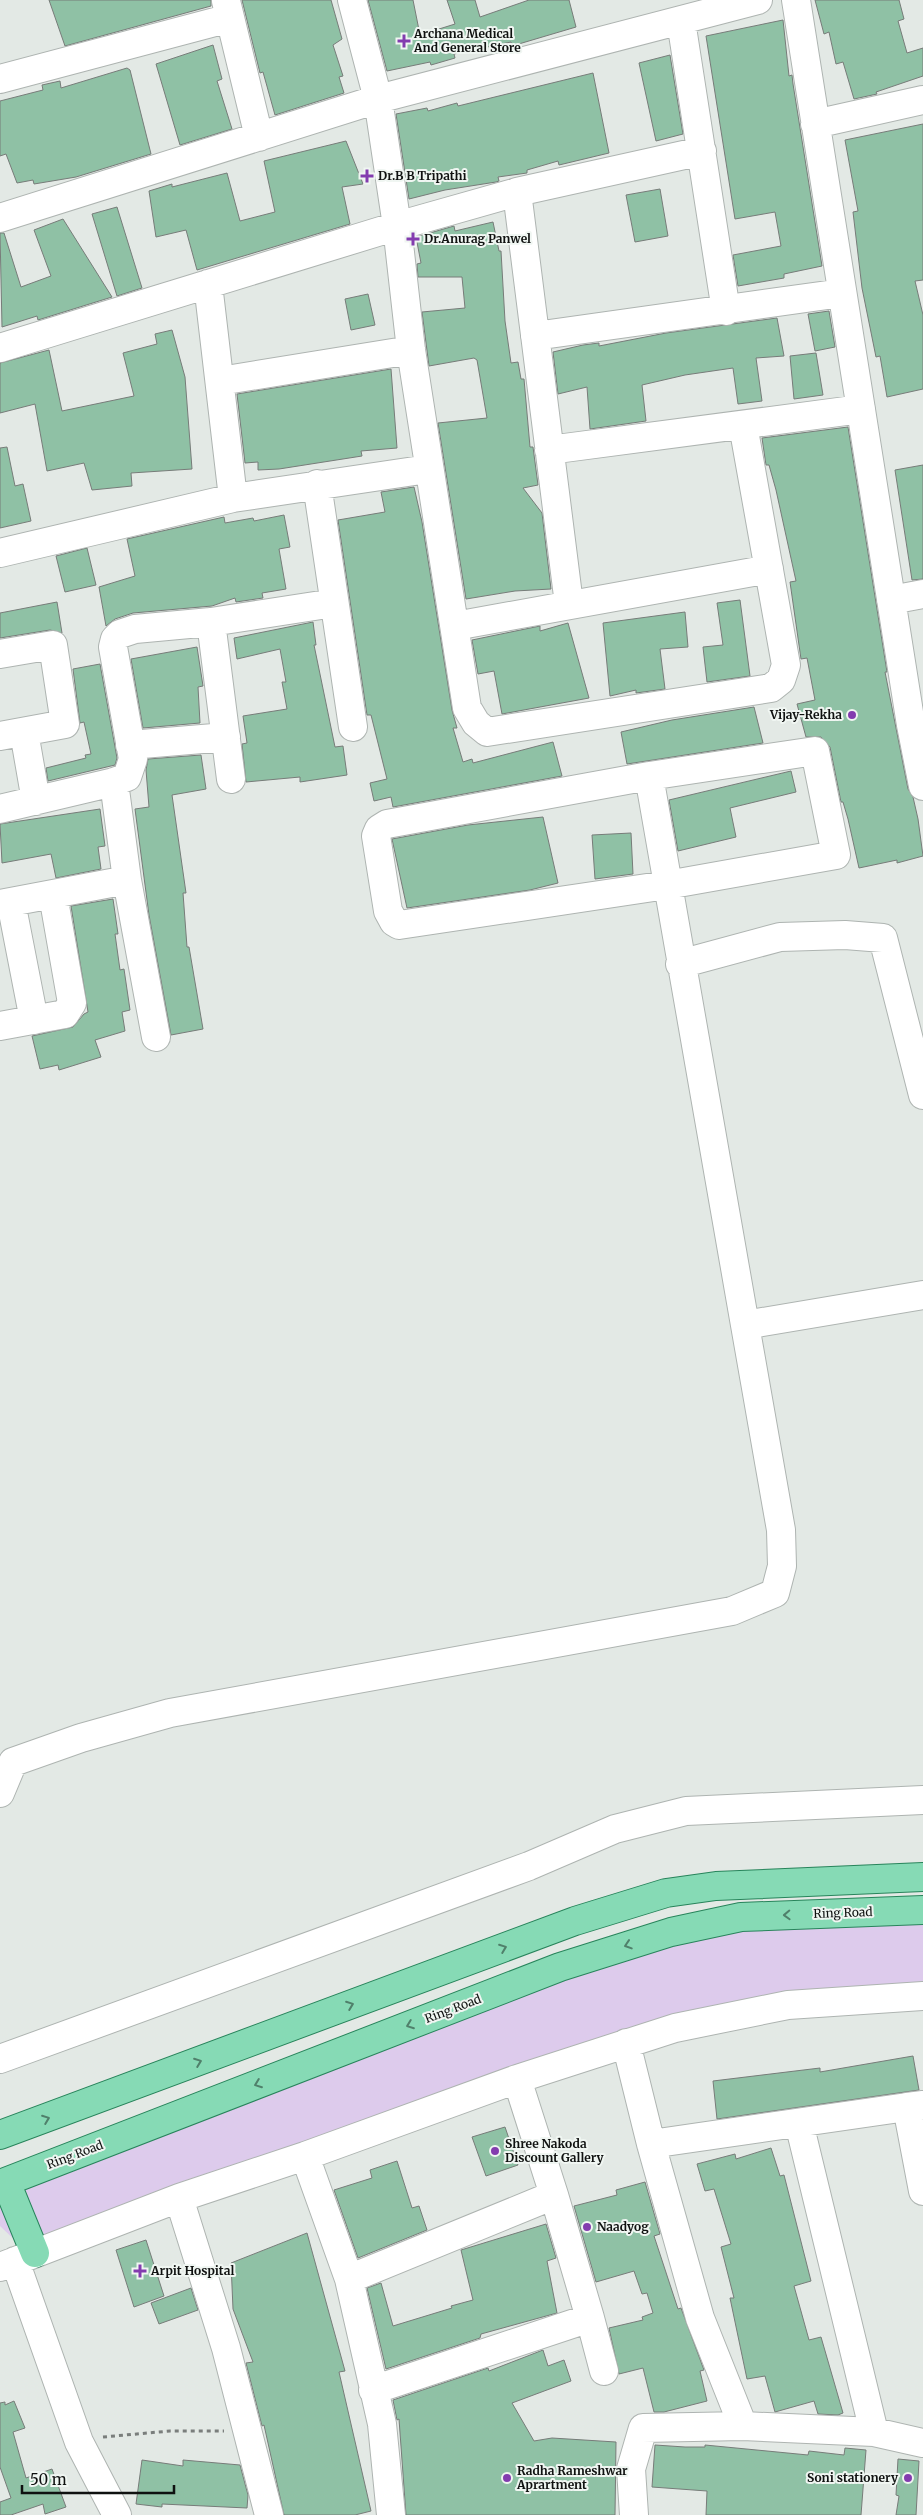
<svg xmlns="http://www.w3.org/2000/svg" width="923" height="2515" viewBox="0 0 923 2515" font-family="Merriweather,serif">
  <style>
    .green { fill: #ddcbec }
    .building { fill: #8fc1a5; stroke: #777c79 }
    .lines { fill: none; stroke-linecap: round; stroke-linejoin: round }
    .minor-casing { stroke: #aeb4b1; stroke-width: 30 }
    .major-casing { stroke: #28845b; stroke-width: 30 }
    .path { stroke: #7a7e7c; stroke-width: 3; stroke-dasharray: 4 4; stroke-linecap: butt }
    .minor { stroke: #fff; stroke-width: 28 }
    .major { stroke: #86dab5; stroke-width: 28 }
    .oneway { stroke: #50806b }
    .poi-dot { fill: #833caf; stroke: #f0f6f2; stroke-width: 2 }
    .labels { text-anchor: middle; stroke-width: 4; stroke-linejoin: round; paint-order: stroke }
    .poi-label { font-size: 12px; font-weight: bold; fill: #0f1110; stroke: #f0f6f2; text-anchor: start }
    .street-label { font-size: 12px; fill: #0f1110; stroke: #f0f6f2 }
  </style>
  <rect width="100%" height="100%" fill="#e3e9e5"/>
  <path class="green" d="M923,1909V1997L664,2019L24,2249L0,2226V2185L741,1917Z"/>
  <path class="building" d="M49,0H211V6L65,46Z
    M242,0H331L342,39L333,45L343,76L339,77L344,93L275,115L263,72L260,73Z
    M368,0H413L420,35L455,24L447,0H475L480,17L529,0H569L576,27L512,46L511,42L454,54L455,58L431,65L430,62L387,71Z
    M815,0H899L904,19L898,21L907,53L923,48V76L876,92L877,94L854,99L843,62L836,64L829,32L824,34Z
    M783,20L789,76L792,75L793,84L822,266L784,274V278L738,286L733,255L781,246L775,212L735,219L706,36Z
    M213,45L222,79L217,81L232,129L180,145L156,64Z
    M670,55L683,134L656,141L639,63Z
    M127,68L130,70L151,154L76,177L34,184L33,180L17,183L6,154L0,156V101L43,90L42,85L60,81L61,88Z
    M593,73L609,153L559,165L558,161L527,170V173L498,177L499,181L496,182L445,190L409,199L396,114L427,108L428,111L457,103L458,106Z
    M923,124V280L915,281L923,315V389L887,397L880,356L876,357L862,288L853,212L858,211L845,140Z
    M346,141L363,184L342,187L350,224L197,270L186,230L156,237L149,191L172,184V187L227,173L240,221L275,212L264,161Z
    M660,189L668,236L635,242L626,195Z
    M117,207L142,288L117,296L92,214Z
    M63,219L112,297L38,320L37,316L2,327L0,233H4L21,287L51,276L34,230Z
    M493,222L499,251H501L505,321L511,363L518,362L521,379H524L530,447H533L538,485L523,488L542,513L551,589L515,591L466,599L438,423L487,418L477,360L474,358L429,366L422,312L465,308L462,277H418L417,264L421,263L416,237L454,226L455,231Z
    M368,294L375,325L351,330L345,299Z
    M829,311L835,347L815,351L808,314Z
    M777,318L784,356L756,358L762,401L738,404L733,368L685,375L642,385L646,421L590,429L587,387L558,394L553,352L583,345L599,343V346L666,333Z
    M172,330L185,377L192,469L131,473L132,486L92,490L84,463L47,471L35,404L0,413V363L49,350L62,411L134,396L123,353L157,344L155,334Z
    M816,353L823,395L794,399L790,356Z
    M391,369L397,448L361,451L362,456L279,469L258,470V462L245,463L237,394Z
    M848,427L887,672H885L908,789L913,797L918,819L923,856L897,863V860L859,868L848,819L843,802H841L830,747L821,737H806L797,704L815,700L807,658L801,659L790,582L796,581L776,490L769,465H766L762,438Z
    M7,447L15,486L23,484L31,521L0,528V448Z
    M923,465V579L912,580L895,470Z
    M414,487L422,522L452,710L457,728H453L463,762L472,759L473,763L553,742L562,776L393,807L391,797L374,801L370,783L387,779L371,715H367L338,520L385,512L381,492Z
    M284,515L290,547L279,549L286,589L262,593L263,598L236,602L235,598L212,606L133,613L115,619L106,626L99,587L135,576L127,539L224,517L225,523L253,518L254,521Z
    M87,548L96,585L65,592L56,556Z
    M740,600L750,676L707,682L703,647L723,645L717,603Z
    M57,602L62,633L50,630L0,638V613Z
    M685,612L688,647L660,649L665,689L636,693V690L610,696L603,623Z
    M313,622L316,645H314L335,747L343,746L347,775L300,782V777L246,782L242,744L247,743L243,716L287,709L282,682H286L280,649L237,659L234,638Z
    M568,623L589,698L502,714L494,671L478,674L472,640L540,626V631Z
    M197,647L203,686L198,687L200,723L143,728L131,659Z
    M100,664L117,758L115,765L48,781L46,768L86,758L85,755L91,754L84,722L80,723L73,669Z
    M754,707L763,743L627,764L621,732L672,720Z
    M201,755L206,789L172,795L186,893H183L187,947H189L203,1029L171,1035L149,915L135,809L149,807L146,770L148,759Z
    M791,771L796,792L730,808L736,837L678,851L669,800Z
    M100,809L105,846L98,847L101,869L56,878L51,854L2,863L0,824Z
    M543,817L558,883L530,890L407,908L392,839L468,825Z
    M631,833L633,874L595,879L592,835Z
    M113,899L118,934H115L120,970L124,969L130,1010L122,1012L125,1031L95,1040L101,1057L59,1070L58,1065L40,1069L32,1036L73,1027L84,1014L88,1012L71,906Z
    M913,2056L919,2090L717,2119L713,2081L820,2068V2072Z
    M505,2127L518,2165L486,2176L472,2137Z
    M771,2148L780,2176L784,2175L811,2281L794,2286L809,2340L821,2337L843,2413L838,2415L818,2414L814,2401L775,2412L765,2376L747,2379L730,2298H734L721,2247L731,2244L714,2189L705,2191L697,2164L735,2154L736,2159Z
    M397,2161L412,2208L419,2206L427,2230L358,2258L334,2190L372,2178L370,2170Z
    M645,2182L660,2234L654,2236L678,2309L681,2308L704,2370L700,2371L707,2401L664,2412H654L643,2368L619,2374L609,2328L643,2320L642,2317L653,2313L647,2293L642,2294L634,2271L596,2282L574,2206L617,2195L616,2190Z
    M546,2224L556,2258L547,2261L557,2313L481,2334L480,2338L386,2369L367,2288L381,2283L393,2326L452,2308L451,2306L473,2300L461,2250Z
    M307,2233L345,2371L339,2372L371,2511L355,2515H284L264,2425L262,2426L246,2363L253,2362L233,2309L231,2263Z
    M146,2240L164,2296L134,2307L116,2250Z
    M191,2288L198,2310L159,2324L151,2303Z
    M543,2350L548,2366L564,2360L571,2381L512,2403L534,2441L552,2438L616,2442L615,2515H406L399,2419L397,2420L393,2400L488,2368L489,2371Z
    M14,2401L25,2428L13,2432L26,2478L52,2469L66,2507L45,2514L43,2504L11,2515H0V2502L11,2498L0,2467V2403L5,2402V2405Z
    M655,2445L685,2447H705V2445L808,2455L809,2451L844,2455L845,2448L866,2450L861,2515H706L707,2491L652,2487Z
    M898,2459L919,2461L916,2515H896L899,2496L896,2495Z
    M142,2460L183,2466V2460L240,2465L248,2495L247,2508L162,2504V2507L136,2504Z"/>
  <g class="lines">
    <g class="minor-casing">
      <path id="minor" d="M352,0L378,99L397,226L411,350L467,708L476,723L487,732L771,688L781,680L786,665L743,425
        M796,0L911,725L923,786
        M226,1L259,137
        M681,21L726,311
        M0,79L230,18
        M815,124L923,100
        M517,192L569,604
        M0,218L378,99L758,0
        M208,284L233,498
        M535,336L842,293
        M0,348L397,226L517,192L702,151
        M220,381L411,350
        M549,450L861,409
        M317,484L353,727
        M0,553L233,498L428,469
        M891,600L923,594
        M211,622L231,779
        M455,626L769,569
        M0,654L53,645L65,724L0,736
        M24,732L36,801
        M130,745L226,737
        M815,751L836,855L667,885L399,925L394,922L388,911L376,836L379,829L387,824L649,776Z
        M649,776L745,1325L923,1295
        M114,782L127,880L156,1037
        M0,809L114,782L127,777L133,759L113,647L115,639L120,634L135,629L211,622L334,603
        M11,902L34,1020
        M0,904L127,880
        M680,964L780,937L845,935L883,938L923,1095
        M0,1026L65,1014L72,1003L53,895
        M0,1793L13,1762L81,1738L170,1713L732,1611L775,1593L782,1566L781,1530L745,1325
        M626,2043L651,2144L700,2318L743,2426L643,2428L631,2469L634,2515
        M0,2059L529,1866L615,1829L686,1811L923,1800
        M517,2079L554,2195L590,2318
        M923,2105L907,2107L923,2191
        M799,2123L874,2432
        M651,2144L907,2107
        M305,2156L349,2279L382,2424L391,2515
        M179,2198L226,2348L269,2515
        M15,2261L79,2442L117,2515
        M0,2267L179,2198L305,2156L517,2079L675,2028L788,2005L923,1996
        M349,2279L554,2195
        M373,2390L590,2318L604,2371
        M743,2426L874,2432L923,2443"/>
    </g>
    <g class="major-casing">
      <path id="major" d="M0,2135L575,1921L666,1893L716,1886L923,1877
        M6,2182L35,2253
        M0,2184L560,1967L671,1932L741,1917L923,1910"/>
    </g>
    <path class="path" d="M103,2437L170,2431H224"/>
    <use href="#minor" class="minor"/>
    <use href="#major" class="major"/>
  </g>
  <defs><path id="oneway-chevron" d="M-2-3.5L2.5 0L-2 3.5" fill="none" stroke-width="1.6" stroke-linecap="round" stroke-linejoin="round" transform="scale(1.25)"/></defs>
  <g class="oneway">
    <use href="#oneway-chevron" transform="translate(787 1915) rotate(178)"/>
    <use href="#oneway-chevron" transform="translate(628 1945) rotate(162)"/>
    <use href="#oneway-chevron" transform="translate(503 1948) rotate(-21)"/>
    <use href="#oneway-chevron" transform="translate(350 2005) rotate(-21)"/>
    <use href="#oneway-chevron" transform="translate(410 2025) rotate(159)"/>
    <use href="#oneway-chevron" transform="translate(198 2062) rotate(-21)"/>
    <use href="#oneway-chevron" transform="translate(258 2084) rotate(159)"/>
    <use href="#oneway-chevron" transform="translate(46 2119) rotate(-21)"/>
  </g>
  <g class="poi-dot">
    <path d="M401.5 33.5h5v5h5v5h-5v5h-5v-5h-5v-5h5z"/>
    <path d="M364.5 168.5h5v5h5v5h-5v5h-5v-5h-5v-5h5z"/>
    <path d="M410.5 231.5h5v5h5v5h-5v5h-5v-5h-5v-5h5z"/>
    <circle cx="852" cy="715" r="5"/>
    <circle cx="495" cy="2151" r="5"/>
    <circle cx="587" cy="2227" r="5"/>
    <path d="M137.5 2263.5h5v5h5v5h-5v5h-5v-5h-5v-5h5z"/>
    <circle cx="507" cy="2478" r="5"/>
    <circle cx="908" cy="2478" r="5"/>
  </g>
  <g class="labels">
    <g class="poi-label">
      <text x="414" y="38">Archana Medical<tspan x="414" dy="14">And General Store</tspan></text>
      <text x="378" y="180">Dr.B B Tripathi</text>
      <text x="424" y="243">Dr.Anurag Panwel</text>
      <text x="842" y="719" text-anchor="end">Vijay-Rekha</text>
      <text x="505" y="2148">Shree Nakoda<tspan x="505" dy="14">Discount Gallery</tspan></text>
      <text x="597" y="2231">Naadyog</text>
      <text x="151" y="2275">Arpit Hospital</text>
      <text x="517" y="2475">Radha Rameshwar<tspan x="517" dy="14">Aprartment</tspan></text>
      <text x="898" y="2482" text-anchor="end">Soni stationery</text>
    </g>
    <g class="street-label">
      <text transform="translate(843 1913) rotate(-2)" y="4">Ring Road</text>
      <text transform="translate(453 2009) rotate(-21)" y="4">Ring Road</text>
      <text transform="translate(75 2155) rotate(-21)" y="4">Ring Road</text>
    </g>
  </g>
  <path d="M22 2485v8h152v-8" fill="none" stroke="#0f1110" stroke-width="2.5"/>
  <text x="30" y="2485" font-size="15" fill="#0f1110" stroke="#f0f6f2" stroke-width="4" paint-order="stroke">50 m</text>
</svg>
